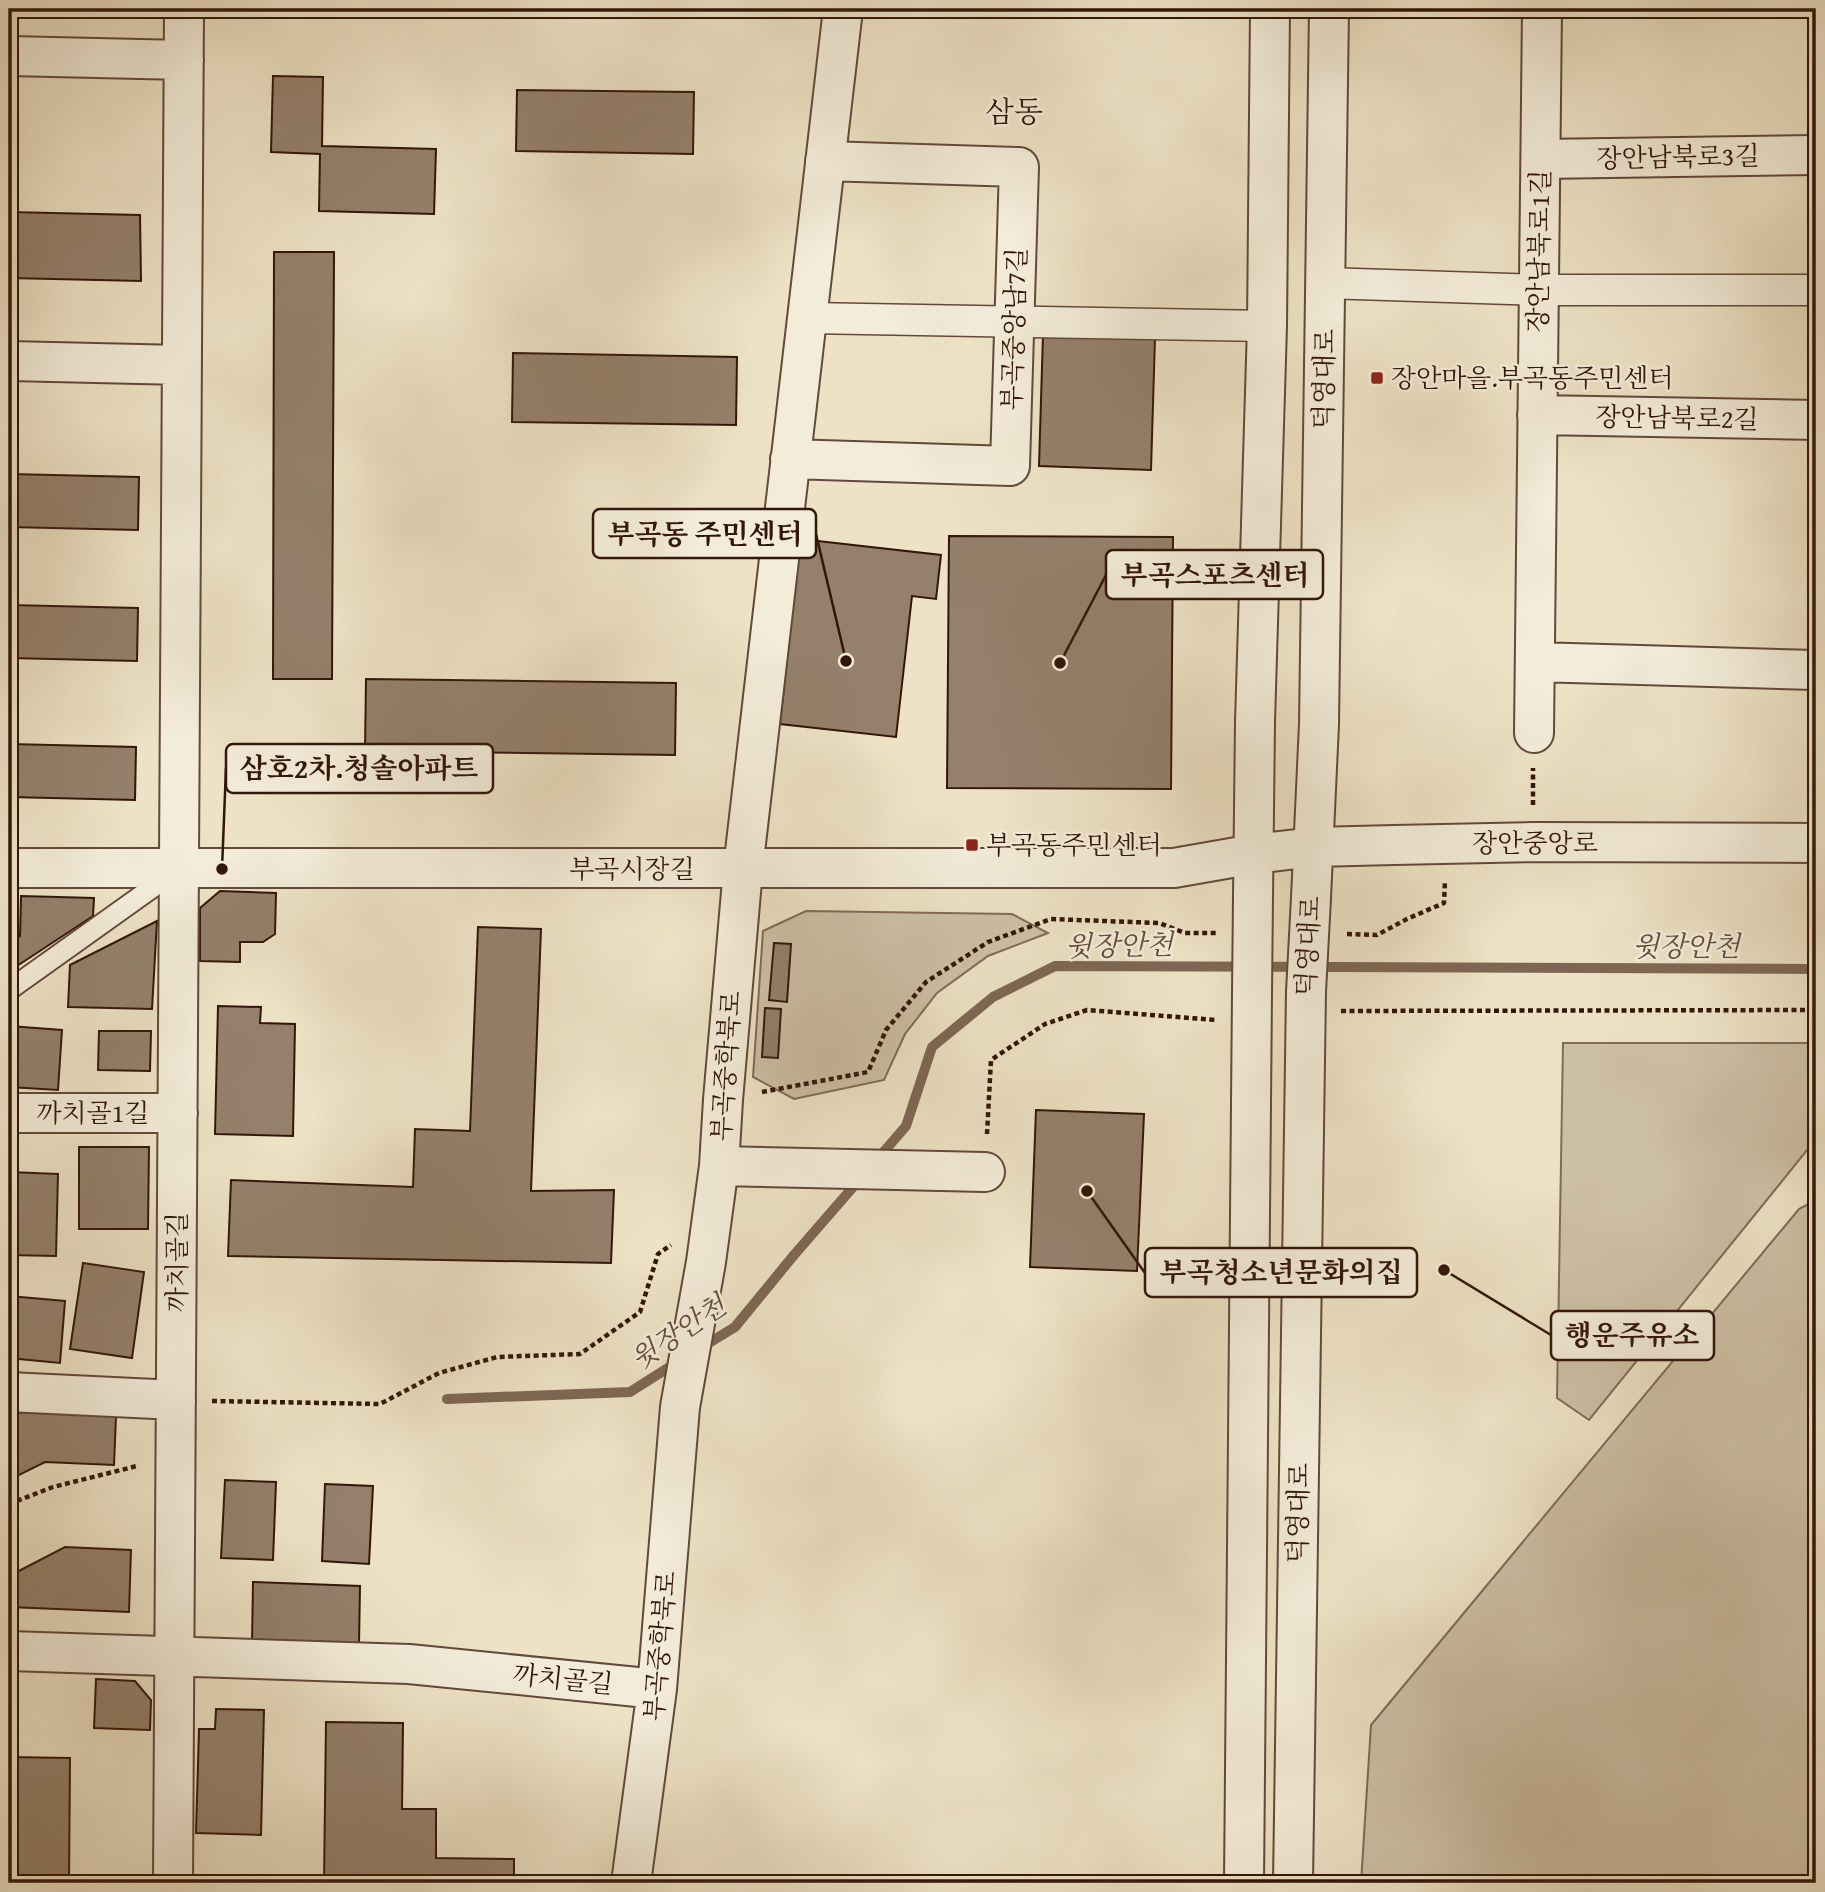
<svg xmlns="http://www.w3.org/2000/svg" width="1825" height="1892" viewBox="0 0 1825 1892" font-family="'Gentium Book Plus','Noto Serif KR',serif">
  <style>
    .green { fill: #cdbfa5; stroke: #806a58; stroke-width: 2 }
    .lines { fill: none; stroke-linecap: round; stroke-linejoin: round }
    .stream { stroke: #7d6754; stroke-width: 10 }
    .building { fill: #94806b; stroke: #33160a; stroke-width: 2 }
    .service-casing { stroke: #624939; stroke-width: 23 }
    .pedestrian-casing { stroke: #624939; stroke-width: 33 }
    .minor-casing { stroke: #624939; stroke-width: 42 }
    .tertiary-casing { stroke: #624939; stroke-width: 42 }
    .path { stroke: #33160a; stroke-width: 4.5; stroke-dasharray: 5 3.5; stroke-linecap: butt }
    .service { stroke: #f3ecd9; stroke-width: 19 }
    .pedestrian { stroke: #f3ecd9; stroke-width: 30 }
    .minor { stroke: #f3ecd9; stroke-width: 38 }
    .tertiary { stroke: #f3ecd9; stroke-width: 38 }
    .tertiary-bridge-casing { stroke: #624939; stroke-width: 42; stroke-linecap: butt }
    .tertiary-bridge { stroke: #f3ecd9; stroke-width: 38 }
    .poi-dot { fill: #8f2418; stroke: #f3ecd9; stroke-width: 2.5 }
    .labels { text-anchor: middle; stroke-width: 5; stroke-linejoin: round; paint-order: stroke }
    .street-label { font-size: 26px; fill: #33160a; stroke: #f3ecd9 }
    .poi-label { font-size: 26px; fill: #33160a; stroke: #f3ecd9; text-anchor: start }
    .water-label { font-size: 28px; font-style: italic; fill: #644c3b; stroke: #f3ecd9 }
    .quarter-label { font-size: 30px; fill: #33160a; stroke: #f3ecd9 }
    .leader { fill: none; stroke: #33160a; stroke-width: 2.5 }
    .callout-dot { fill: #33160a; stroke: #f3ecd9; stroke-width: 2.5 }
    .callout { fill: #f3ecd9; stroke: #33160a; stroke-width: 2.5 }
    .callout-label { font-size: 28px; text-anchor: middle; font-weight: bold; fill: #33160a }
  </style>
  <rect width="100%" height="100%" fill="#ede2c5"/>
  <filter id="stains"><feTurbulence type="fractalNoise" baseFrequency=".00286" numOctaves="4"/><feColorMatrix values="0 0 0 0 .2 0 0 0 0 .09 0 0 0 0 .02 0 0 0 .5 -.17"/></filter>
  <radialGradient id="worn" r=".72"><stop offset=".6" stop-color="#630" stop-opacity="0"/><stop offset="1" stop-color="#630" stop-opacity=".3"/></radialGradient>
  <path class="green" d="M806,911L1012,914L1048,933L988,956L937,993L905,1034L884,1080L794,1099L753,1077L763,931Z
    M1563,1043H1816V1139L1589,1420L1557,1398Z
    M1816,1200V1883H1361L1371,1725L1799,1209Z"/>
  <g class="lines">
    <path class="stream" d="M875,1162L906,1126L932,1047L993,997L1055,966L1816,969
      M699,1349L735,1327L794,1255L860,1179
      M447,1399L630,1392L679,1361"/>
  </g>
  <path class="building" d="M273,76L323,77L322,146L436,149L434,214L319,211L320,154L271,152Z
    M517,90L694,92L693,154L516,151Z
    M9,212L140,215L141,281L9,278Z
    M274,252H334L332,679H273Z
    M1043,334L1155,338L1151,470L1039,466Z
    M513,353L737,357L736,425L512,422Z
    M9,474L139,477L138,530L9,527Z
    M949,536L1173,537L1171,789L947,788Z
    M800,539L941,555L936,599L912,596L896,737L780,724Z
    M9,605L138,608L137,661L9,658Z
    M366,679L676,683L675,755L365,751Z
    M9,744L136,747L135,800L9,797Z
    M220,891L276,893L275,934L263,942H240V962L200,961V908Z
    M21,896L94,898L93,916L14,968L9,961V943L20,936Z
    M157,921L152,1009L68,1007L70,965Z
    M478,927L541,929L531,1191L614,1190L611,1263L228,1256L231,1180L413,1187L415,1129L470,1131Z
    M774,943L791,944L787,1002L769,1000Z
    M218,1006L261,1007L260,1023L295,1024L293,1136L215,1134Z
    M765,1008L781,1009L778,1058L762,1057Z
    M9,1026L62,1030L58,1090L9,1087Z
    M99,1031H151L150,1071L98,1070Z
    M1036,1110L1144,1114L1137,1271L1030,1267Z
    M79,1147H149L148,1229H79Z
    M9,1172L58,1174L56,1256L9,1255Z
    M83,1263L144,1272L132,1358L70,1349Z
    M9,1296L65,1301L60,1363L9,1358Z
    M9,1412L116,1416L114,1465L45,1462L9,1480Z
    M225,1480L276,1482L273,1560L221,1558Z
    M325,1484L373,1486L369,1564L322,1561Z
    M65,1547L131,1550L129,1612L9,1607V1591L12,1588L13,1574Z
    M253,1582L360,1586L359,1645L252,1642Z
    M96,1679L135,1681L151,1700L150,1730L94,1728Z
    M216,1709L264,1710L261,1835L196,1833L199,1729H215Z
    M326,1722L403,1723L402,1809H436V1858L514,1859V1883H324Z
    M9,1757L70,1758L69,1883H9Z"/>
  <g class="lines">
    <g class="service-casing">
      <path id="service" d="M9,990L173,873"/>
    </g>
    <g class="pedestrian-casing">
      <path id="pedestrian" d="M1325,283L1539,290H1816
        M808,318L1267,326"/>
    </g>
    <g class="minor-casing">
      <path id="minor" d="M9,56L184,60
        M1541,159L1816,155
        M9,361L182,365
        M1537,415L1816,420
        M790,459L1010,466L1019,167L825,161
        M1535,662L1816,670
        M1534,733L1542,9
        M9,868H1174L1254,854
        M9,1113H178
        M719,1166L985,1172
        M9,1392L176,1400
        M9,1651L409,1664L657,1689
        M173,1883L184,9
        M631,1883L657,1689L680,1407L706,1262L719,1166L723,1100L743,869L843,9"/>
    </g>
    <g class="tertiary-casing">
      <path id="tertiary" d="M1254,854L1314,847L1394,845L1532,842L1816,843
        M1253,897L1255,722L1267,326L1270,9
        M1311,898L1319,724L1329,9
        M1244,1883L1252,993
        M1293,1883L1306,992"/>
    </g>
    <path class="path" d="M1533,805V768
      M1347,934L1377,935L1407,919L1444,903L1445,880
      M1341,1011L1816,1010
      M762,1092L868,1072L886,1030L926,982L988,942L1051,919L1159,923L1185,933H1216
      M987,1134L991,1060L1045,1024L1087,1010L1216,1020
      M212,1401L380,1404L439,1373L497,1357L580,1354L640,1312L658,1254L671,1245
      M9,1504L53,1487L137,1466"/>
    <use href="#service" class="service"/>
    <use href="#pedestrian" class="pedestrian"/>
    <use href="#minor" class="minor"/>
    <use href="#tertiary" class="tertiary"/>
    <g class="tertiary-bridge-casing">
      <path id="tertiary-bridge" d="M1306,992L1311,898
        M1252,993L1253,897"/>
    </g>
    <use href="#tertiary-bridge" class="tertiary-bridge"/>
  </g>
  <g class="poi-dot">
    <rect x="1370" y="371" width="14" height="14" rx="3.5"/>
    <rect x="965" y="838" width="14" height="14" rx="3.5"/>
  </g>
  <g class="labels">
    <g class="street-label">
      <text transform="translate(1678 157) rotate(-1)" y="9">장안남북로3길</text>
      <text transform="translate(1539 251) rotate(-89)" y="9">장안남북로1길</text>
      <text transform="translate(1014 329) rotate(-88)" y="9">부곡중앙남7길</text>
      <text transform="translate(1324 379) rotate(-89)" y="9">덕영대로</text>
      <text transform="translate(1677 418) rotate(1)" y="9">장안남북로2길</text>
      <text x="1535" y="852">장안중앙로</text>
      <text x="632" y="878">부곡시장길</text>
      <text transform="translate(1308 946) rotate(-87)" y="9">덕영대로</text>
      <text transform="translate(726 1066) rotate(-86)" y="9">부곡중학북로</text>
      <text x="93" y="1122">까치골1길</text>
      <text transform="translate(177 1262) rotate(-90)" y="9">까치골길</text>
      <text transform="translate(1298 1513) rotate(-89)" y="9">덕영대로</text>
      <text transform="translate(660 1646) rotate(-85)" y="9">부곡중학북로</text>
      <text transform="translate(563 1679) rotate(6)" y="9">까치골길</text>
    </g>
    <g class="poi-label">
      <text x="1391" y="387">장안마을.부곡동주민센터</text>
      <text x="986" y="854">부곡동주민센터</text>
    </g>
    <g class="water-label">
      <text transform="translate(1119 945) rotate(-1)" y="10">윗장안천</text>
      <text x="1686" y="956">윗장안천</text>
      <text transform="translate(678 1332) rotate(-34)" y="10">윗장안천</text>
    </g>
    <g class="quarter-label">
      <text x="1014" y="122">삼동</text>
    </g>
  </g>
  <path class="leader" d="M846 661L816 534M1060 663L1106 575M222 869L226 768M1087 1191L1145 1273M1444 1270L1551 1335"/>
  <g class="callout-dot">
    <circle cx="846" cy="661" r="7"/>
    <circle cx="1060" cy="663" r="7"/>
    <circle cx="222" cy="869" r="7"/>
    <circle cx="1087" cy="1191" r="7"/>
    <circle cx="1444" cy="1270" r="7"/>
  </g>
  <g class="callout">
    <rect x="593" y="509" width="223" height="49" rx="7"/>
    <rect x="1106" y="550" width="217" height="49" rx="7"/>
    <rect x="226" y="744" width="267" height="49" rx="7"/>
    <rect x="1145" y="1248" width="272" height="49" rx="7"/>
    <rect x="1551" y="1311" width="163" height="49" rx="7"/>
  </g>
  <g class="callout-label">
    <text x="705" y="544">부곡동 주민센터</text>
    <text x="1215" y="585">부곡스포츠센터</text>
    <text x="359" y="778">삼호2차.청솔아파트</text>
    <text x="1281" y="1282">부곡청소년문화의집</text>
    <text x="1632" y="1345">행운주유소</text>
  </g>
  <rect width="1825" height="1892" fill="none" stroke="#ede2c5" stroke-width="35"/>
  <rect x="10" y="10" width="1804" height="1871" fill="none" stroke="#33160a" stroke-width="3.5"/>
  <rect x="18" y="18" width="1790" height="1857" fill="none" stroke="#33160a" stroke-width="2"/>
  <rect width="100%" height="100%" filter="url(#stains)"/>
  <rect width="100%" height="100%" fill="url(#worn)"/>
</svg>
